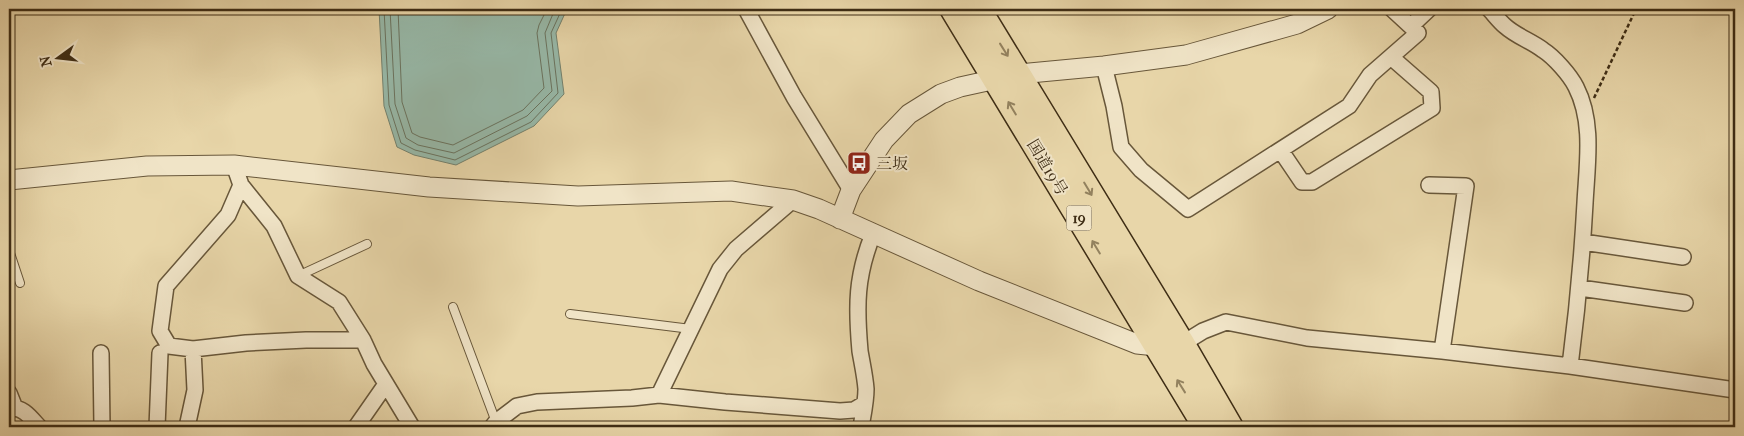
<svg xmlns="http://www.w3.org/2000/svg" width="1744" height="436" viewBox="0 0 1744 436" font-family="'IM FELL French Canon','Noto Serif JP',serif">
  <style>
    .water { fill: #97b9a9; stroke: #73816e }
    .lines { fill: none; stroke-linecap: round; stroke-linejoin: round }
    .shore { stroke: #6a735f; stroke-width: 1 }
    .service-casing { stroke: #68573a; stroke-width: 10 }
    .minor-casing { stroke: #68573a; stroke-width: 18 }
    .tertiary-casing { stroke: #68573a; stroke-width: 21 }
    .trunk-casing { stroke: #3e2d15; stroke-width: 28 }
    .path { stroke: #3e2d15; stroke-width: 2.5; stroke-dasharray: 4 2.5; stroke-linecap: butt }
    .service { stroke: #f0e4c7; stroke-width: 8 }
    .minor { stroke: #f0e4c7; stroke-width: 15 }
    .tertiary { stroke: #f0e4c7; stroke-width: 19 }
    .trunk { stroke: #e8d6a9; stroke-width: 25 }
    .oneway { stroke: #93825f }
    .labels { text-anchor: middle; stroke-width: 4; stroke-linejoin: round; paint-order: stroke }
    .shield { fill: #f0e4c7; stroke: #73644a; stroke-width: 1 }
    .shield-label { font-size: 15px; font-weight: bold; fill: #3e2d15 }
    .poi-label { font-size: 16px; fill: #3e2d15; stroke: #f0e4c7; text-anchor: start }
    .street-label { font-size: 16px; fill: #3e2d15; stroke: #f0e4c7 }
  </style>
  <rect width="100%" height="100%" fill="#e8d6a9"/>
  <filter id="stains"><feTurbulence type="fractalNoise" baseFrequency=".004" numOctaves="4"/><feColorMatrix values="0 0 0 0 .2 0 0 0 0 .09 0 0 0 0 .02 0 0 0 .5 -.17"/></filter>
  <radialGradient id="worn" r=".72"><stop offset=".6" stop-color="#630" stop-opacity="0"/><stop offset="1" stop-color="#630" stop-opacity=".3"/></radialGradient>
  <path class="water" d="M379,9H567L556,33L564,94L534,126L456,165L414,155L397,147L384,106Z"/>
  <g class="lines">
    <path class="shore" d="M384,9L389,105L401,143L415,150L455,160L531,122L558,93L551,33L562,9
      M390,9L395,104L406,138L418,145L454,153L527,116L552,91L545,33L555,9
      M398,9L402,102L412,133L420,137L453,145L523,110L544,88L537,33L539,25L547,9"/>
    <g class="service-casing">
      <path id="service" d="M9,250L20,283
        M298,276L367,244
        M453,307L496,422
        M570,314L691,329"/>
    </g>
    <g class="minor-casing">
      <path id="minor" d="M746,9L794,97L851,190
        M1489,9C1494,14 1499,21 1505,26C1516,36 1531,41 1543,50C1554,57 1570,75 1576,87C1594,122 1587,164 1585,203C1582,258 1577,312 1570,366
        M1411,26L1429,9
        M1104,66L1114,106L1121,147L1141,170L1188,209L1349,106L1370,75L1418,33L1392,9
        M1281,151L1302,182H1312L1432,108L1431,92L1391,57
        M234,165L241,185L228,215L166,286L160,331L169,346L193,349L246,343L306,340H363
        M241,185L274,226L298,276L339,302L363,340L374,364L412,427
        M1429,185L1466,186L1442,351
        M1583,242L1683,257
        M1580,288L1685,303
        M1182,344L1203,331L1226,322L1307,338L1442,351L1570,366L1735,390
        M101,353L102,427
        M9,393L15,408
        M659,395L720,269L736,249L793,200
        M9,409C22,405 31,418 39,427
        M157,427L160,353
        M187,427L195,390L193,349
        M356,427L386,384
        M492,427L496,422L517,406L537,402L632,398L659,395L725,402L840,411L854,410L864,404
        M861,427C863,415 866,402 866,389C865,376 862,363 860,351C856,306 856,276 873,234"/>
    </g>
    <g class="tertiary-casing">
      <path id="tertiary" d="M9,180L147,166L234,165L429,187L578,196L731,191L793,200L819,209L979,281L1137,344L1156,346
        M840,219L851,190L884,140L909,114L941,94L960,87L1019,74L1104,66L1186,55L1297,24L1328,9"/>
    </g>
    <g class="trunk-casing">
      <path id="trunk" d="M953,9L1206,427
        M978,9L1182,344L1230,427"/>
    </g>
    <path class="path" d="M1594,98L1636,9"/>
    <use href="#service" class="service"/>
    <use href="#minor" class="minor"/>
    <use href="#tertiary" class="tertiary"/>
    <use href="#trunk" class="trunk"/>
  </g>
  <defs><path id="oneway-shaft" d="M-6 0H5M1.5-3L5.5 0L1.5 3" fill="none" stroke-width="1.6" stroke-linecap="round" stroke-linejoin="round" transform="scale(1.25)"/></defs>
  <g class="oneway">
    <use href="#oneway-shaft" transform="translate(1004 50) rotate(58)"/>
    <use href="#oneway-shaft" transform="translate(1012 108) rotate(-121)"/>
    <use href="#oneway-shaft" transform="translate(1088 189) rotate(59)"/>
    <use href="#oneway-shaft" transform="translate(1096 247) rotate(-121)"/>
    <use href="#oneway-shaft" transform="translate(1181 386) rotate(-122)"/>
  </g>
  <defs>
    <g id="bus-square" transform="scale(1.25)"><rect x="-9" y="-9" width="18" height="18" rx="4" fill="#8f2418" stroke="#f0e4c7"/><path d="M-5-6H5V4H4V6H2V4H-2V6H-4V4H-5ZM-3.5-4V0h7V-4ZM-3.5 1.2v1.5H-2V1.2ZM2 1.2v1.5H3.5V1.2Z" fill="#fff"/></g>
  </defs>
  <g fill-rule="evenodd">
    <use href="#bus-square" x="859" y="163"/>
  </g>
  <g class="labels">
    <rect class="shield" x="1066.5" y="205.5" width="25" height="25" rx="4"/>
    <g class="shield-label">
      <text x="1079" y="223">19</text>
    </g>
    <g class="poi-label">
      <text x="876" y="169">三坂</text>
    </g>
    <g class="street-label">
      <text transform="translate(1048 167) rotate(59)" y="6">国道19号</text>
    </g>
  </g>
  <rect width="1744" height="436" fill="none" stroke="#e8d6a9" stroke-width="30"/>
  <rect x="10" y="10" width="1724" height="416" fill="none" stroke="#3e2d15" stroke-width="2.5"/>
  <rect x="15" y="15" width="1714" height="406" fill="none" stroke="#3e2d15"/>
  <g transform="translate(58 58) rotate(255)" stroke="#f0e4c7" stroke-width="4" paint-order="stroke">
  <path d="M0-4L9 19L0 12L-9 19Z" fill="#3e2d15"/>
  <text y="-8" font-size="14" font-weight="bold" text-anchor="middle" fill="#3e2d15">N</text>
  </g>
  <rect width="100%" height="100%" filter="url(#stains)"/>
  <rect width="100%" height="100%" fill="url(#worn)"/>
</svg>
